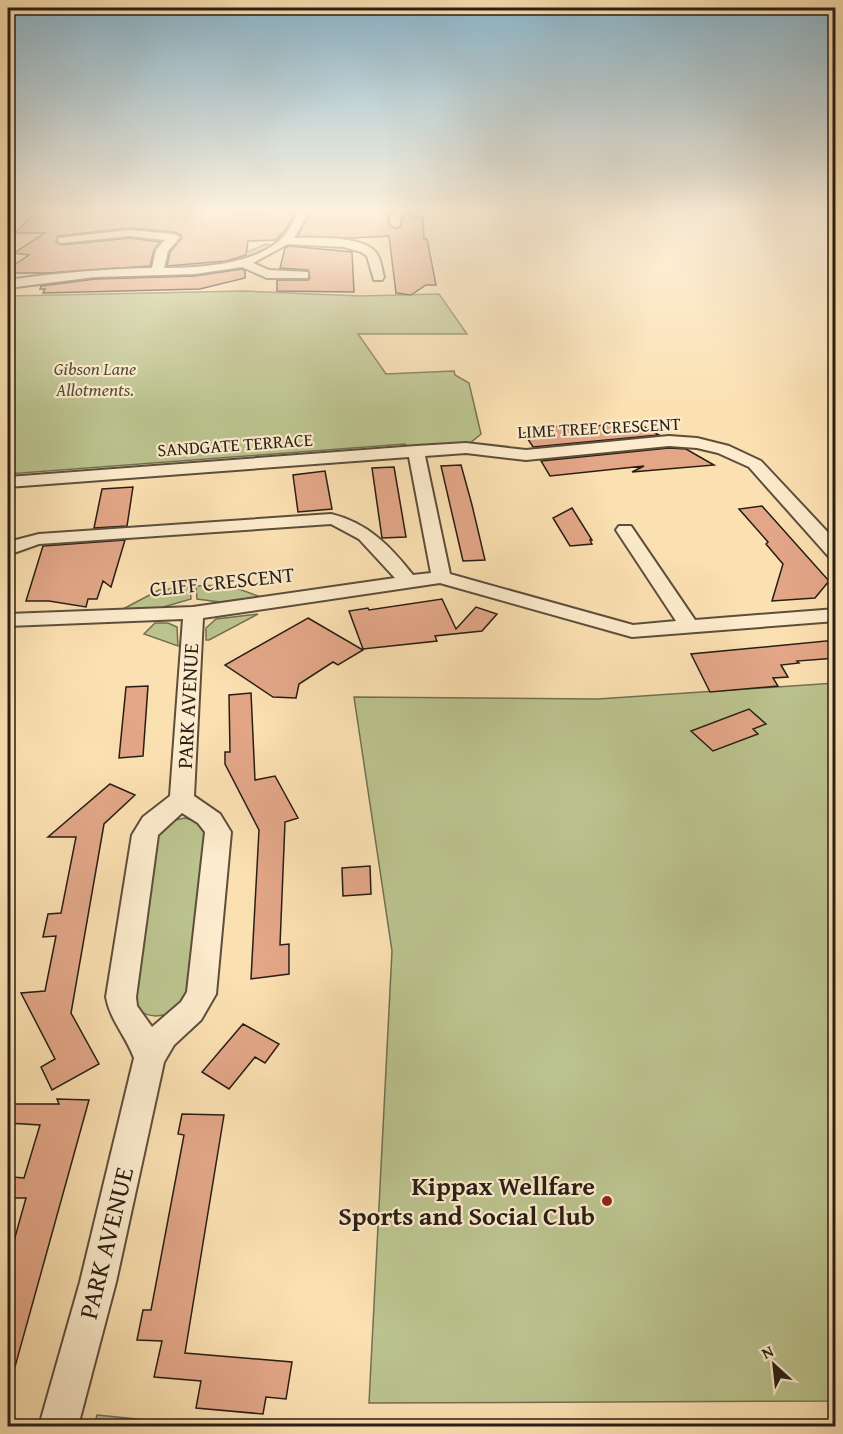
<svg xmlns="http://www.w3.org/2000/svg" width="843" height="1434" viewBox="0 0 843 1434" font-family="'Gentium Book Plus',serif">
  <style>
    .green { fill: #bbc38e; stroke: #727052; stroke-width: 1.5 }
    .building { fill: #e3a788; stroke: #281e15; stroke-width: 1.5 }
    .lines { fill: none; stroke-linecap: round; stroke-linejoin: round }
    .minor-casing { stroke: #5d4e3c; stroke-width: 4 }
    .minor { fill: #fcebcc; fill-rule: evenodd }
    .poi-dot { fill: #8f2418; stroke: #fcebcc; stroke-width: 2 }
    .labels { text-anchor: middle; stroke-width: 4.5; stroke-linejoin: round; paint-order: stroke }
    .far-park-label { font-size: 18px; font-style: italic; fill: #545039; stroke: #fcebcc }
    .far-street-label { font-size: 18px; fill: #281e15; stroke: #fcebcc }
    .street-label { font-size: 21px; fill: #281e15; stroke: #fcebcc }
    .near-poi-label { font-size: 26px; font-weight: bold; fill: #281e15; stroke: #fcebcc; text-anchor: end }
    .near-street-label { font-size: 26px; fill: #281e15; stroke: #fcebcc }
  </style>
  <rect width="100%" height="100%" fill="#fbe0b1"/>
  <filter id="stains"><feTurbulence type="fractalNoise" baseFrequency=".00333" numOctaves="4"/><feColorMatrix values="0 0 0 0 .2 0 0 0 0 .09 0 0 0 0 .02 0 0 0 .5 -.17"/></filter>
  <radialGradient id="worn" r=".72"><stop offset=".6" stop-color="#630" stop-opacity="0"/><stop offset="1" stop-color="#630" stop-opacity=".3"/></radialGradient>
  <path class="green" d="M266,244L273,246C246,259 198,275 168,267L250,251Z
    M245,291L360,296L439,294L467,334H358L386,374L454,371L455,375L469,383L481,434L469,444L407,447L405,444L8,474V296Z
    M228,585L261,597L220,602L197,599L196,586Z
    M190,587L191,599L160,608L123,609L159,590Z
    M258,614L209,640H206V628L216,619Z
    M155,623H168L177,627L178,646L144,634Z
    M835,683V1401L369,1403L392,951L354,697L598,699Z
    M185,818L199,822L205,831L187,995C177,1014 155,1023 137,1009L132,995L157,836L170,821Z
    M97,1415L207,1426H94Z"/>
  <path class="building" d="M38,211H236L237,213L297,211L285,230L276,240L248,241L246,255L226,261L167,266L170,252L182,238L181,235L174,232L130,228L58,236L56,242L62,245L130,238L160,242L154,250L150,266L48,273H8V269L29,255L14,253L45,233H15Z
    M311,211H392L388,217V224L396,229L401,227L402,219L408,211H411V216L423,217L424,239H427L436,285H426L411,295L396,293L389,236L352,238L298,236Z
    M289,246L352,252L354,292L277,291V280H308L310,278L308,270L280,268L285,248Z
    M242,269L245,271V278L200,289L43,293L45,289H40L41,286L95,279L195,276Z
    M636,422L659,435L533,447L524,433L533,432L530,429L563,426L565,429Z
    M669,448L686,449L714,465L632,472L644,466L550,476L541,461Z
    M461,465L472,505L485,560L463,561L441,466Z
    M394,467L406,537L382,538L372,468Z
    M325,471L332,509L298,512L293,475Z
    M133,487L127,526L94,528L102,489Z
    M762,506L829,581L815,598L772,601L783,564L766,544L768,542L739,509Z
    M572,508L592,540H590L592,544L570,546L553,518Z
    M125,540L111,587L103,581L97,599H88L86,607L49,601H26L43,546Z
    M442,599L456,629L476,607L497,614L482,631L435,636L437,641L363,649L349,611L368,608L369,610Z
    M308,618L363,650L338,665L333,662L299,684L296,698L273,697L225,665Z
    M836,640V658L797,661L799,663L781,665L788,677L773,678L778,686L710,692L691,654Z
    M148,686L143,756L119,758L126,687Z
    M251,693L255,780L275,776L298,818L285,822L280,945L289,944V974L251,979L259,830L225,764V752H230L229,695Z
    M749,709L766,724L753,729L758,734L713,751L691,731Z
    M110,784L135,795L104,824L71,1013L99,1064L52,1090L41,1067L55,1059L21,993L45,991L56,936L43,937L48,914L61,913L76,837H48Z
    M370,866L371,894L343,896L342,868Z
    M243,1024L279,1044L265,1063L255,1057L229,1089L202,1072Z
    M57,1099L89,1100L13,1374L8,1373V1262L26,1198H8V1193L13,1177L24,1178L40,1125L8,1123V1104H59Z
    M182,1114L224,1115L185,1353L292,1362L286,1399L266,1397L263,1414L196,1408L201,1381L154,1377L162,1341L137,1340L143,1310H151L184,1135L178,1134Z"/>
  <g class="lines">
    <g class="minor-casing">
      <path id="minor" d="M299,211H309L294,238C314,238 365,235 377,254C381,260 382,270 384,277L382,280H374L367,256L361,252L344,247L288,244L253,263L269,270L308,272V278H267L242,267L195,274L95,277L8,288V280C55,273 103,269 152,268L156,250L165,240L130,236L62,243L58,242V238L130,230L174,234L180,237L168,251L164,268C200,268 255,265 282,238C290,230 294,220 299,211Z
        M395,211H406L400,218L399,226L395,227L390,224V217Z
        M669,436L697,438L729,446L761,461L836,541V558L829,557L749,467L718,453L697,448L669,446L526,460L466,453L425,456L450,574L633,625L676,621L616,530L619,526H631L695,620L836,609V621L632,637L440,583L203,618L194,796L220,814L231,832L216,994L201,1020L174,1045L164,1062L116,1282L78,1426H39L80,1282L134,1058C126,1036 110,1020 106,997L132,835L143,817L170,796L183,619L8,626V614L193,607L395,578L359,539L331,524L39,544L8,555V542L39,534L331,514C368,523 390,546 413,575L431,573L409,457L8,487V477L416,446L466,443L526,450ZM182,813L198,823L205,832L187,992L181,1002L152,1027L137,1006L136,997L158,835Z"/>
    </g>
    <use href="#minor" class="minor"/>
  </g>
  <linearGradient id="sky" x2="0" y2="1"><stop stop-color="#8bb8d0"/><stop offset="0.51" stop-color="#fdf1dc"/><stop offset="1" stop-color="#fdf1dc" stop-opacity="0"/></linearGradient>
  <rect width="843" height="412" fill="url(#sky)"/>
  <circle class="poi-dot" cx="607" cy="1201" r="6"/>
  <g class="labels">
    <g class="far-park-label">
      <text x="95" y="375">Gibson Lane<tspan x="95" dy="21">Allotments.</tspan></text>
    </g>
    <g class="far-street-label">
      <text transform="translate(599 428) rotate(-3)" y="6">LIME TREE CRESCENT</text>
      <text transform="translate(235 445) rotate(-4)" y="6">SANDGATE TERRACE</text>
    </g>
    <g class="street-label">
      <text transform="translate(222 582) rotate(-6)" y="7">CLIFF CRESCENT</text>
      <text transform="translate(188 706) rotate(-87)" y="7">PARK AVENUE</text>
    </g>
    <g class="near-poi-label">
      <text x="595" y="1195">Kippax Wellfare<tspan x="595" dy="30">Sports and Social Club</tspan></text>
    </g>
    <g class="near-street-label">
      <text transform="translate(106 1243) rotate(-76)" y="9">PARK AVENUE</text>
    </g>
  </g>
  <rect width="843" height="1434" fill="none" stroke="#fbe0b1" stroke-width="30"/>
  <rect x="9" y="9" width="825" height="1416" fill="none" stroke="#281e15" stroke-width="3"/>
  <rect x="15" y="15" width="813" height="1404" fill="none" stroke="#281e15" stroke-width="1.5"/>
  <g transform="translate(774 1365) rotate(333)" stroke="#fcebcc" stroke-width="4.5" paint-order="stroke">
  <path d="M0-4.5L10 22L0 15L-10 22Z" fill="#281e15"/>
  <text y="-9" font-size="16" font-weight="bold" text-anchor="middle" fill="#281e15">N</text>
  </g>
  <rect width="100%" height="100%" filter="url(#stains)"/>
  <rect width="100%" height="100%" fill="url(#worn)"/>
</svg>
